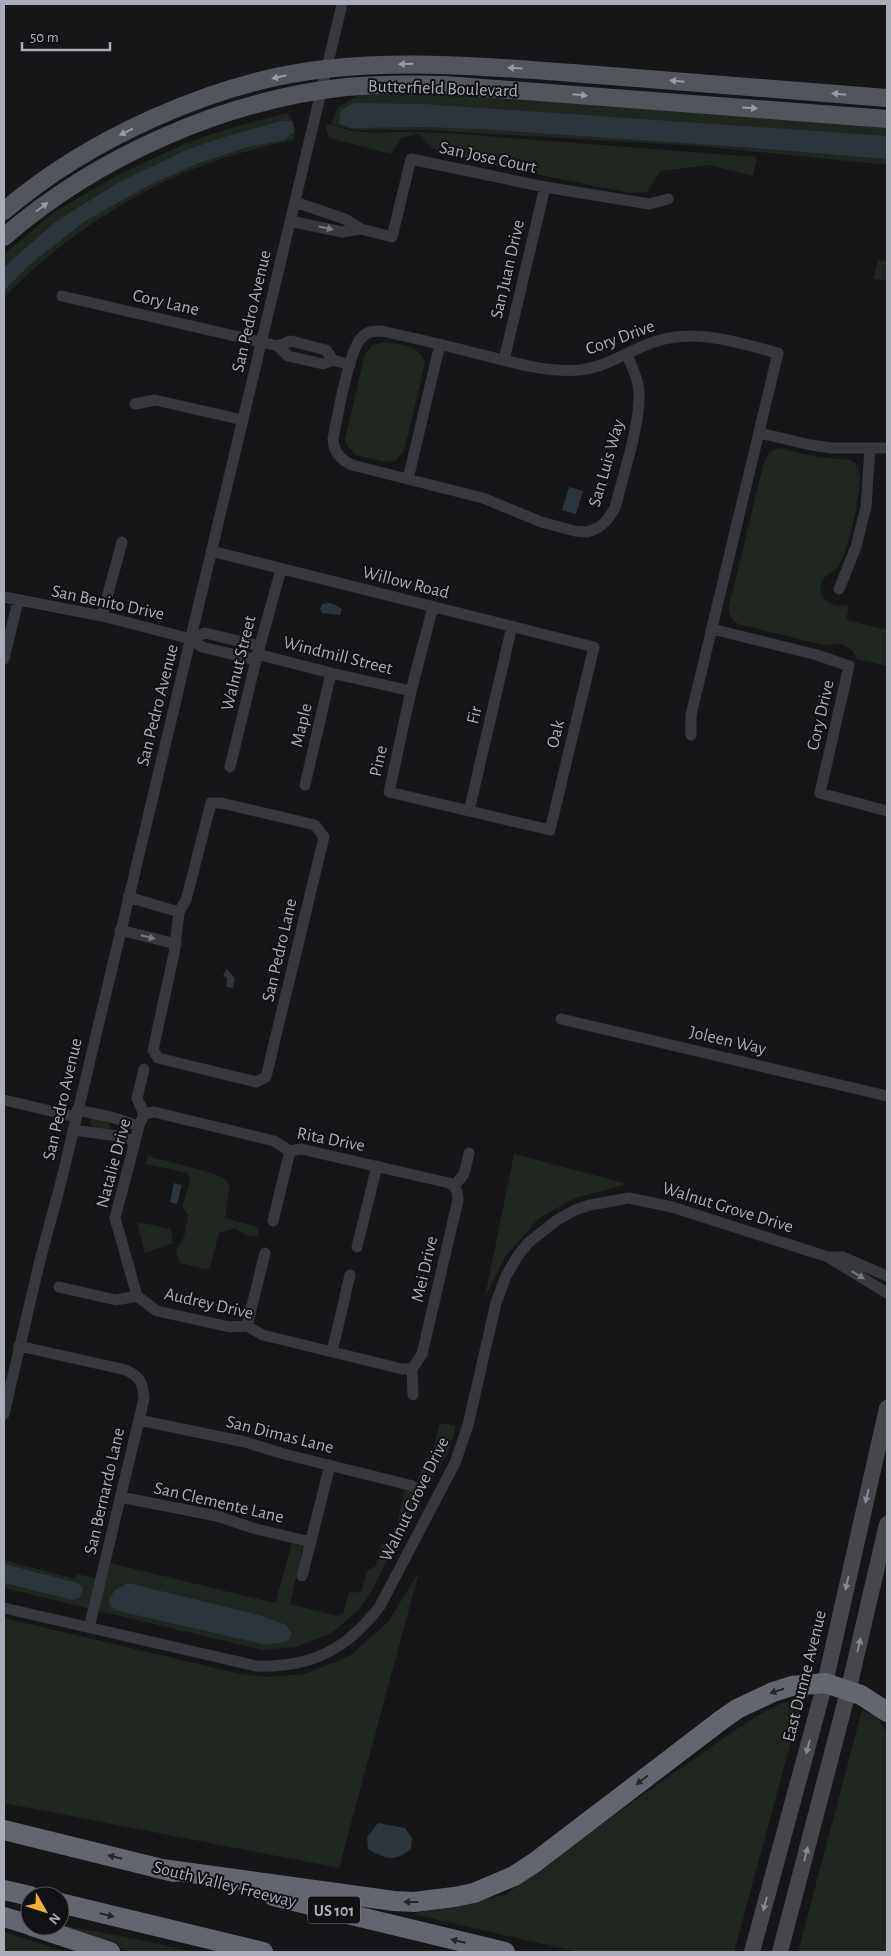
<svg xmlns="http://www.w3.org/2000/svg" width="891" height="1956" viewBox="0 0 891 1956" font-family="'Alegreya Sans',sans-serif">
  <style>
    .green { fill: #1e261f }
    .water { fill: #2c353c }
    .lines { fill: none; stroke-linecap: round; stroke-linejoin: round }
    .minor { stroke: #37383d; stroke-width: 11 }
    .secondary { stroke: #45474d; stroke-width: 16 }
    .primary { stroke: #53555c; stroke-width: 18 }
    .motorway { stroke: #63666e; stroke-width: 20 }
    .oneway { fill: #979ba6 }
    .oneway2 { fill: #757881 }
    .oneway3 { fill: #858993 }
    .oneway4 { fill: #26262a }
    .labels { text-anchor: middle; stroke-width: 4; stroke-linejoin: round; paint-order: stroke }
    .shield { fill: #111113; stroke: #7b7e86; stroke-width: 1 }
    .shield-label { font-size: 16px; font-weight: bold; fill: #a8adb8 }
    .street-label { font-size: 18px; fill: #a8adb8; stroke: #111113 }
  </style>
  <rect width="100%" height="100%" fill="#161618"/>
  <path class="green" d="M417,92L887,128V165L699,146L427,130H355L341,127L332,123L338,107L363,93Z
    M287,113C295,123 297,128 293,140C276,144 258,148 241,153C153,177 68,232 4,297V254L56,211L118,175L186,143L231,128Z
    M332,124C355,136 383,132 408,132C425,132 442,133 459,134L757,157L753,176L709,165L661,171L647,192L630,193L525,172L442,153L432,148L418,134L401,138L391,154L329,138L325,125Z
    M878,259L887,262V279L884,280L873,279Z
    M383,342C397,343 421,346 425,363L404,451L396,460L385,462L356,455L348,447L345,439L365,354L373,345Z
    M779,448L817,457L851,460C856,463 858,466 859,472C863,489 848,550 839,565C834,573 823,574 821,585C818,602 836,608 849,605L846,620L887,630V666L857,659L853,651L841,644L824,645L742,625C732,622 728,615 729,605L764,462L770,452Z
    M92,1118L109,1121L111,1128L109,1129L93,1127L90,1121Z
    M514,1154L628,1184L575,1198L538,1219L505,1257L485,1297Z
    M148,1156L215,1174L224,1179L230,1185L225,1218L258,1227L259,1237L248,1236L235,1228L219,1233L210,1268L204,1269L180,1263C172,1248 179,1250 184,1236C186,1230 187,1222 188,1215L182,1206L190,1181L187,1173L146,1164Z
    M137,1222L171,1229L173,1243L145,1253Z
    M440,1423L456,1426L448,1453L420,1496L371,1592L358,1611L330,1634L295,1647L262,1650L4,1588V1560L75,1579L77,1574L105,1580L110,1563L275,1603L292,1544L303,1546L290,1604L337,1616L344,1612L349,1591L358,1593L362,1590L367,1571L376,1566L381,1546L394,1537L405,1490L415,1492L422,1465L429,1466Z
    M419,1572L339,1868L4,1803V1618L236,1673L266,1677L305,1674L351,1655L388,1622Z
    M802,1701L734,1952H578L412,1914L505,1895L638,1798L750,1720L781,1703Z
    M862,1710L877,1717L887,1733V1952H798Z
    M60,1925L147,1941L193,1952H133L52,1927Z
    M4,1932L66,1952H4Z"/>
  <path class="water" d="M354,103L424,104L887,136V159L756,148L480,129L424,127L351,128L339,123L341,110Z
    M281,121H292L294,132L284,140L244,148L196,164L148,186L85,221L29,265L4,291V268L10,262L54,223L116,184L186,150L221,138Z
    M569,487L583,491L576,514L562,510Z
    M329,603L334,604L342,609L340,615L322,613L320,609L322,604Z
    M227,969L235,978L233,988L226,987L227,978L223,975Z
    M174,1183L182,1185L177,1204L170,1202Z
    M4,1564L78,1583L83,1589L80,1597L73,1600L4,1583Z
    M128,1583L259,1615L286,1625L292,1633L289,1640L281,1643L262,1644L114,1610L110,1605L109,1599L115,1590Z
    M378,1823L405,1828L412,1838L411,1849C393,1863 386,1859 368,1849L367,1837Z"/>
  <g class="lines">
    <path class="minor" d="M295,202L345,219L361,229L392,237L411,159L545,187L649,204L668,199
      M290,221L342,232L361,229
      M62,296L278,346L291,341L326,350L333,360L350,365
      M278,346L288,356L323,364L333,360
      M627,355C632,366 638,378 639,391C641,423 623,475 615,508L607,520L598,528L587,532L575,531L541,522L483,498L352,465C340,459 334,453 333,439C337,418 349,351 361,338C368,331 373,331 382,331C413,338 444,345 475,353C509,361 544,373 580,370C606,367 627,352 651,343C693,327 736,342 778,353L691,715V735
      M504,360L545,187
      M135,404L155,400L243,420
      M759,433L811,445L832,448H887
      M408,479L440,344
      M211,551L594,647L550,830L389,792L411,691L433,607
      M839,589L856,547L866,507L870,448
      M4,597L102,616L191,639L202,647L256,660
      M102,616L122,542
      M712,629L817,655L849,666L820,793L887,811
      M191,639L205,633L260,646
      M257,654L331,673L411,691
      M4,659L18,601
      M230,767L256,660L281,569
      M305,785L331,673
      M211,803H221L315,825L324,837L266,1077L256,1082L158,1058L153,1050L174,954L179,912L186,900Z
      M469,811L512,626
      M128,897L179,912
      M120,930L176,944
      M561,1019L887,1096
      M4,1100L76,1117
      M77,1110L111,1117L139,1126
      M144,1114L154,1112L274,1141L290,1151L301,1149L449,1183L454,1186
      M144,1114L137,1098L144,1069
      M73,1130L118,1136L135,1141
      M273,1221L290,1151
      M357,1247L377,1166
      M828,1257H843L887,1276
      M59,1287L116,1300L137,1296L157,1311L230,1327L247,1326L263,1335L402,1369H412
      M137,1296L115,1218L139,1126L144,1114
      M247,1326L265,1253
      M19,1346L126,1370C141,1377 143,1384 144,1399L89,1628
      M332,1352L350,1275
      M413,1395L412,1369L422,1354L458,1200L457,1192L454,1186L464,1174L469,1153
      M4,1414L40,1260L61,1182L342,4
      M139,1420L245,1442L284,1454L413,1486
      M120,1497L217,1516L256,1529L311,1542
      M302,1576L330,1465
      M4,1608L256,1666C310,1668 347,1650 380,1606L455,1463L468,1425L496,1303L506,1276L517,1257L528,1243L557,1220L575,1210L590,1205L629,1198L672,1207L828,1257L887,1293"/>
    <path class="secondary" d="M752,1952L825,1683L887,1408
      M780,1952L848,1692L887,1524"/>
    <path class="primary" d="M4,211C88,139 215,81 325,69C416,59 507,68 597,75C694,82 791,90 887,98
      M4,237C96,157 224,100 346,87C379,84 412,84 445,85L887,119"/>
    <path class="motorway" d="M4,1830L174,1872
      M162,1869L394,1901L414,1902L454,1897L474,1893L514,1876L534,1863L720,1721L737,1709L773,1692L792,1686L825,1683L861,1695L887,1712
      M4,1890L30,1896
      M273,1896L505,1952
      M60,1903L263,1952
      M4,1917L30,1925
      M32,1926L110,1952"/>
  </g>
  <defs><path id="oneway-solid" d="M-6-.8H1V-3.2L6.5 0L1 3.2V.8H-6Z" transform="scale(1.25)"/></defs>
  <g class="oneway">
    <use href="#oneway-solid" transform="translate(406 64) rotate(179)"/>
    <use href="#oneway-solid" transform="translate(515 68) rotate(-176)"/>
    <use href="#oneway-solid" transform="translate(279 77) rotate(167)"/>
    <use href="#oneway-solid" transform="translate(677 81) rotate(-175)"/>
    <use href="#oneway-solid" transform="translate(839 94) rotate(-175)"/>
    <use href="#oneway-solid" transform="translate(580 95) rotate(5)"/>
    <use href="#oneway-solid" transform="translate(750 108) rotate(4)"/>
    <use href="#oneway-solid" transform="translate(126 132) rotate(154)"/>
    <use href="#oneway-solid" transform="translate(42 207) rotate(-37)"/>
  </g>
  <g class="oneway2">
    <use href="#oneway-solid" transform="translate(326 228) rotate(12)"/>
    <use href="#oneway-solid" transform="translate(148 937) rotate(14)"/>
    <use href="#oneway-solid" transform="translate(858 1275) rotate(31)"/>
  </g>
  <g class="oneway3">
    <use href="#oneway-solid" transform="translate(867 1496) rotate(103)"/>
    <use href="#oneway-solid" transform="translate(847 1583) rotate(103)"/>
    <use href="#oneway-solid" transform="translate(859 1645) rotate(-77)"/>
    <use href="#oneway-solid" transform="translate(808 1747) rotate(105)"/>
    <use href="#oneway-solid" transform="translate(806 1854) rotate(-76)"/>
    <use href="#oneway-solid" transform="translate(765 1904) rotate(105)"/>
  </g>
  <g class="oneway4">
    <use href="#oneway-solid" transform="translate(777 1691) rotate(162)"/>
    <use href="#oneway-solid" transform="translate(642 1780) rotate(143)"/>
    <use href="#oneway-solid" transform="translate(115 1857) rotate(-166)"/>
    <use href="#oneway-solid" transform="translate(411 1902) rotate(180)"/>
    <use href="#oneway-solid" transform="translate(107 1915) rotate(14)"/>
    <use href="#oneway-solid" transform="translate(458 1941) rotate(-166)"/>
  </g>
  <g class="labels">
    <rect class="shield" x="308" y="1896.5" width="52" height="27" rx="4"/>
    <g class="shield-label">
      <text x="334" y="1916">US 101</text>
    </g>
    <g class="street-label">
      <text transform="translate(443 88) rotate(2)" y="6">Butterfield Boulevard</text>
      <text transform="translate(488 157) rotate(12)" y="6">San Jose Court</text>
      <text transform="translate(507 269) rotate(-77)" y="6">San Juan Drive</text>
      <text transform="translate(166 302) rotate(13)" y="6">Cory Lane</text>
      <text transform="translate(251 311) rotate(-77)" y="6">San Pedro Avenue</text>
      <text transform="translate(620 337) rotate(-20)" y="6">Cory Drive</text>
      <text transform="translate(606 463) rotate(-74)" y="6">San Luis Way</text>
      <text transform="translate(406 582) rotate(14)" y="6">Willow Road</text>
      <text transform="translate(108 602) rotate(12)" y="6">San Benito Drive</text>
      <text transform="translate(338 655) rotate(14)" y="6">Windmill Street</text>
      <text transform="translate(238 663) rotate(-76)" y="6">Walnut Street</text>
      <text transform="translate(157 705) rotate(-76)" y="6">San Pedro Avenue</text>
      <text transform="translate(474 715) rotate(-77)" y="6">Fir</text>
      <text transform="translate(820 715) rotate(-77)" y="6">Cory Drive</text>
      <text transform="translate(301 725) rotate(-77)" y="6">Maple</text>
      <text transform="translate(555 734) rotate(-76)" y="6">Oak</text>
      <text transform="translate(378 761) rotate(-78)" y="6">Pine</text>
      <text transform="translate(279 950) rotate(-77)" y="6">San Pedro Lane</text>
      <text transform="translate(728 1040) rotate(13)" y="6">Joleen Way</text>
      <text transform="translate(62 1099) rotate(-77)" y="6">San Pedro Avenue</text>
      <text transform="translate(331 1139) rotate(11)" y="6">Rita Drive</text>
      <text transform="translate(113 1163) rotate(-75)" y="6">Natalie Drive</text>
      <text transform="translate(728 1207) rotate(17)" y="6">Walnut Grove Drive</text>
      <text transform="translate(424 1269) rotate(-77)" y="6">Mei Drive</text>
      <text transform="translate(209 1303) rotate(13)" y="6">Audrey Drive</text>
      <text transform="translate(280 1434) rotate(14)" y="6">San Dimas Lane</text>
      <text transform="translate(104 1491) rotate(-77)" y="6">San Bernardo Lane</text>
      <text transform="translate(414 1499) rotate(-64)" y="6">Walnut Grove Drive</text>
      <text transform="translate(219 1502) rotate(13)" y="6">San Clemente Lane</text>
      <text transform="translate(804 1676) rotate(-76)" y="6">East Dunne Avenue</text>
      <text transform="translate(225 1884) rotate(14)" y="6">South Valley Freeway</text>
    </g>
  </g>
  <rect width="891" height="1956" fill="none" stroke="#a8adb8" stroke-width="10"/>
  <g transform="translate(45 1911) rotate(129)"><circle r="24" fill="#111113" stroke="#4d4f55"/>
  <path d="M0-4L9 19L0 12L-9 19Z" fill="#f2b134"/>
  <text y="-8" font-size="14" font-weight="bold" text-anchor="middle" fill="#a8adb8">N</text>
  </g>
  <path d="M22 42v8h88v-8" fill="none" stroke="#a8adb8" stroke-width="2.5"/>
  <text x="30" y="42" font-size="15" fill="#a8adb8" stroke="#111113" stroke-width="4" paint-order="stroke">50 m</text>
</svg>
